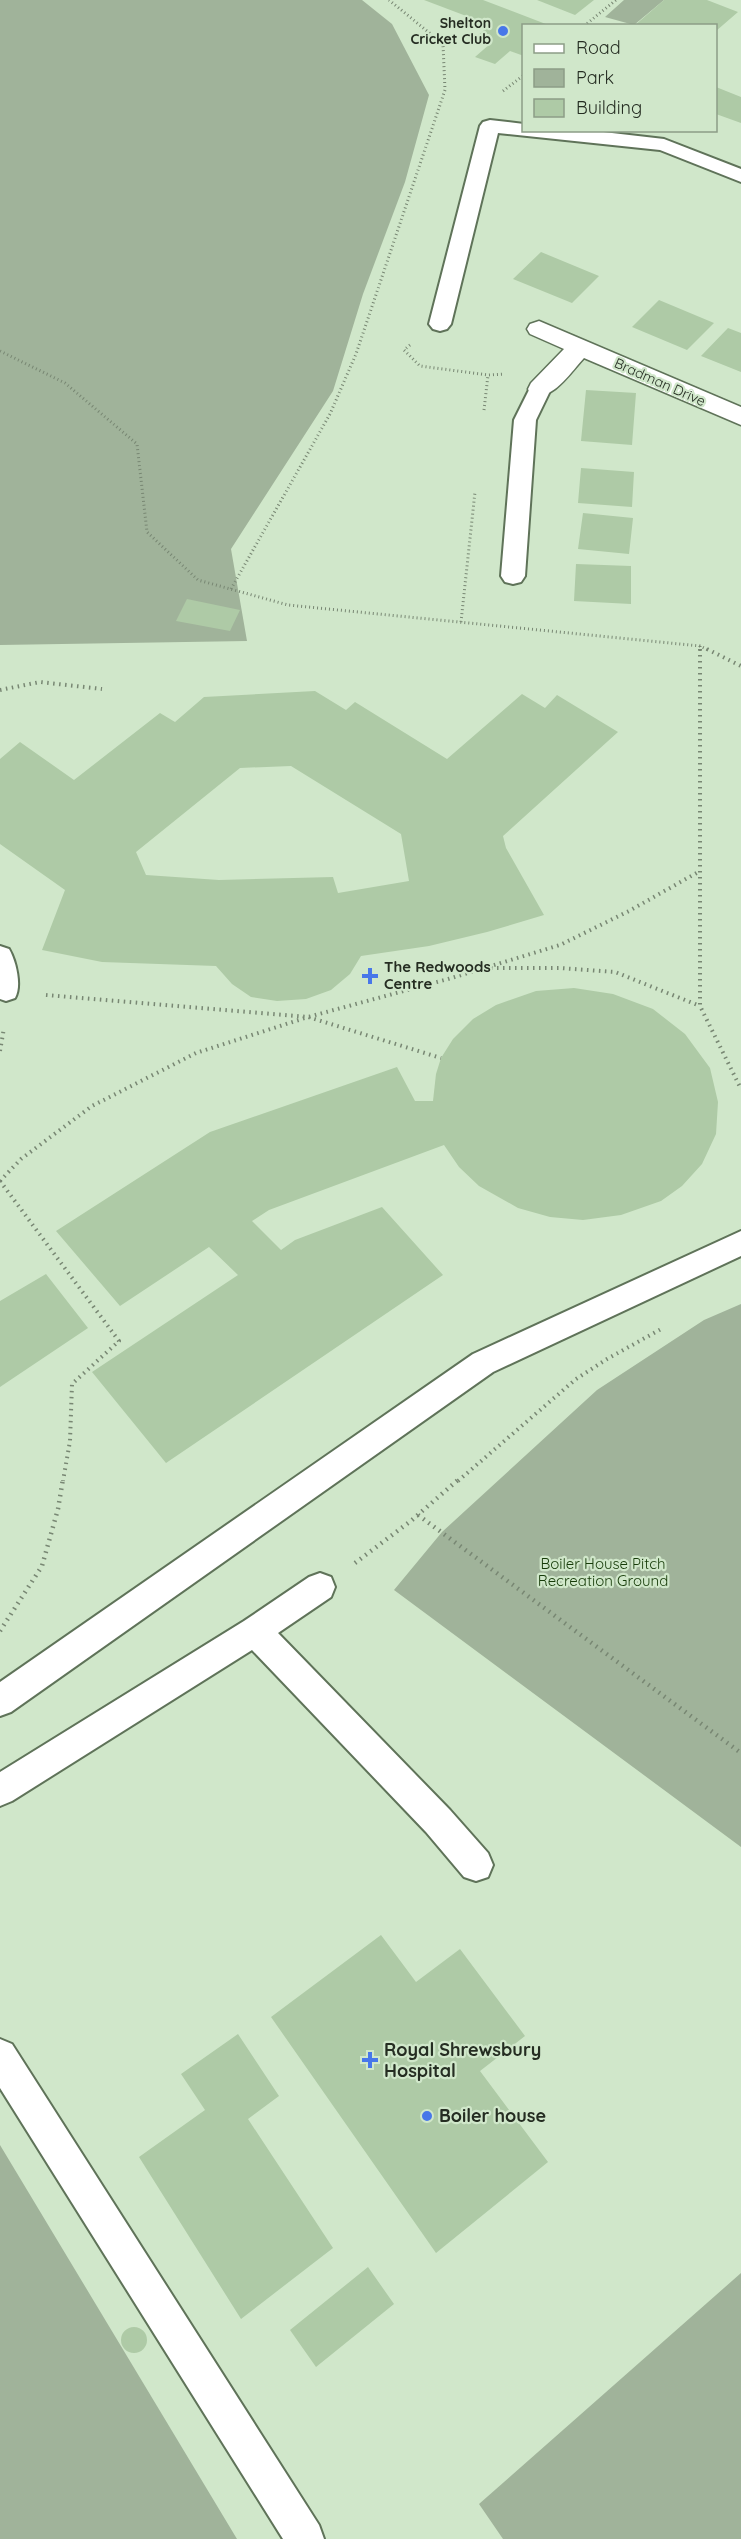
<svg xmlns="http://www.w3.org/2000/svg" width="741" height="2539" viewBox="0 0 741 2539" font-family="Quicksand,sans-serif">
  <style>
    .green { fill: #a0b39a }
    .building { fill: #aecaa6; fill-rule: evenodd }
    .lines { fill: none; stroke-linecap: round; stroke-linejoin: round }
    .lane-casing { stroke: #5f7359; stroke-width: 4 }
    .street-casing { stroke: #5f7359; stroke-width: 3 }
    .path-far2 { stroke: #788773; stroke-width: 3; stroke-dasharray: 1 3; stroke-linecap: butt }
    .path-far1 { stroke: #788773; stroke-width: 4; stroke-dasharray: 1.5 4.5; stroke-linecap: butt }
    .path { stroke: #788773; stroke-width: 4.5; stroke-dasharray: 1.5 5; stroke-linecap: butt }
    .lane { fill: #fff; fill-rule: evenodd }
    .street { fill: #fff; fill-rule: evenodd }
    .poi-dot { fill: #4877e9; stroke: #d0e7ca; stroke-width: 2 }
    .labels { text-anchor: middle; stroke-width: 4.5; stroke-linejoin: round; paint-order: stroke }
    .far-poi-label { font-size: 14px; font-weight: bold; fill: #252d22; stroke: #d0e7ca; text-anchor: end }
    .far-street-label { font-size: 14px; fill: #252d22; stroke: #d0e7ca }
    .poi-label { font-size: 15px; font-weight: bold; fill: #252d22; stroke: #d0e7ca; text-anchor: start }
    .park-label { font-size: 15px; fill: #163b08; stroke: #d0e7ca }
    .near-poi-label { font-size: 18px; font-weight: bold; fill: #252d22; stroke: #d0e7ca; text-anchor: start }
  </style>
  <rect width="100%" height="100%" fill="#d0e7ca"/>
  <path class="green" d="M0,0H362L392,24L429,95L405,182L363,294L333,391L231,549L247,641L0,645Z
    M624,0H664L634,25L605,17Z
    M741,1304V1847L394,1590L442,1532L597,1390L704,1320Z
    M0,2145L237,2539H0Z
    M741,2273V2539H503L479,2504Z"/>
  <path class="building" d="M424,0H483L551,26H524V56L510,51L495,64L475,57L491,43L476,37L490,25Z
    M537,0H594L575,15Z
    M664,0H707L738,12L716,31V26H634Z
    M716,87L741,97V123L716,114Z
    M541,252L599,276L572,303L513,279Z
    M659,300L714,323L687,350L632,327Z
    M728,328L741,333V372L701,356Z
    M586,390L636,393L632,445L581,441Z
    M581,468L634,472L632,507L578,503Z
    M583,513L633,518L629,554L578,549Z
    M576,564L631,566V604L574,601Z
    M187,599L240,610L230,631L176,621Z
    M315,691L346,710L355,702L447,759L522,694L545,708L557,695L618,732L503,836L506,848L544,915L487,932L429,946L361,956L350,974L331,990L306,999L277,1001L251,997L232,984L216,966L102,962L42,950L65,890L0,844V759L20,742L74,780L160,713L175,722L204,697ZM291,766L401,834L409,881L338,893L333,877L219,880L146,875L136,852L240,768Z
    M574,988L613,994L653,1009L685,1034L710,1068L718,1102L716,1134L702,1164L682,1186L661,1201L621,1215L583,1220L550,1217L518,1208L479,1186L459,1167L444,1145L269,1210L252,1221L281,1250L295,1240L382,1207L443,1275L166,1463L92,1372L238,1275L209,1247L120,1306L56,1231L210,1132L397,1067L415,1101H433L436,1074L441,1058L453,1039L473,1019L496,1005L536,991Z
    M46,1274L88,1328L0,1387V1301Z
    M381,1935L416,1982L460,1949L525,2036L480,2071L548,2162L436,2253L271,2017Z
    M238,2034L279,2096L248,2119L333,2248L241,2319L139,2157L205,2110L181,2074Z
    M368,2267L394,2304L316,2367L290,2330Z
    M121 2340a13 13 0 1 1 26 0a13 13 0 1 1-26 0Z"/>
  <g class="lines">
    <g class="lane-casing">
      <path id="lane" d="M490,120L524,124V130H586L664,139L741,169V182L660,150L498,133L451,324L447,329L440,331L433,329L429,324L480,126L483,122Z
        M540,382L548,384L551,389L536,420L525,576L521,582L513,584L505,582L501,576L514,420L532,384Z
        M0,946L9,949C16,961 22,986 15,998L6,1001L0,999Z
        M741,1231V1256L493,1372L11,1712L0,1716V1682L473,1354Z
        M320,1573L331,1577L335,1587L331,1597L278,1633L450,1810L488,1853L493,1865L488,1877L476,1881L464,1877L426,1832L252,1650L12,1801L0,1806V1772L244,1621L309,1577Z
        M0,2039L12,2044L319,2525L324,2539H283L0,2088Z"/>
    </g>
    <g class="street-casing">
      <path id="street" d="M539,321L741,407V425L584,358C570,373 553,401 531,395L528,389L531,383L564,349L530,334L527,329L530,324Z"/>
    </g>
    <path class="path-far2" d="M584,26L616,0
      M503,91L524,75
      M410,345L404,350L420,366L488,375L504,374
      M0,351L65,383L137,444L147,532L198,580L288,605L700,646L710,651
      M484,410L488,375
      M231,589L330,414L356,354L445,90L443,44L389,0
      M461,622L475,492
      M700,646V651"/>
    <path class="path-far1" d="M700,649V1006L741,1089
      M707,649L741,666
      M0,690L40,682L102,689
      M491,968H560L615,972L700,1006
      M46,995L308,1017L448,979L560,945L629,911L700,871
      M0,1051L4,1028
      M0,1181L119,1341L72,1384L70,1441L63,1481
      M0,1181L21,1159L92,1106L196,1053L308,1017L441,1058
      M458,1481L576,1379L607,1359L663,1328"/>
    <path class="path" d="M418,1515L741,1753
      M355,1563L412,1520L459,1479
      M0,1631L42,1566L58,1509L63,1479"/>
    <use href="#lane" class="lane"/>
    <use href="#street" class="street"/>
  </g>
  <g class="poi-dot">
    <circle cx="503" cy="31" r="6"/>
    <path d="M367 967h6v6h6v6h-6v6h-6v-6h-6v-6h6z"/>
    <path d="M367 2051h6v6h6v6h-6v6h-6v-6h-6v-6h6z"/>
    <circle cx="427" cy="2116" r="6"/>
  </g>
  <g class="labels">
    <g class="far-poi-label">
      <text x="491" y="28">Shelton<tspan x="491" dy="16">Cricket Club</tspan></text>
    </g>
    <g class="far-street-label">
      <text transform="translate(660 382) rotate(24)" y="5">Bradman Drive</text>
    </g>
    <g class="poi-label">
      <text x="384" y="972">The Redwoods<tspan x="384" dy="17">Centre</tspan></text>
    </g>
    <g class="park-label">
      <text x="603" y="1569">Boiler House Pitch<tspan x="603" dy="17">Recreation Ground</tspan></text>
    </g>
    <g class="near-poi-label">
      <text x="384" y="2056">Royal Shrewsbury<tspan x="384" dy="21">Hospital</tspan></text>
      <text x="439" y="2122">Boiler house</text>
    </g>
  </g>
  <rect x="522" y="24" width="195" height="108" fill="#d0e7ca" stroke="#8c9d87" stroke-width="1.5"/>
  <rect x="534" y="44" width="30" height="9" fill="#ffffff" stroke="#8c9d87" stroke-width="1.5"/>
  <text x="576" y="54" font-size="18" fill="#252d22">Road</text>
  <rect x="534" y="69" width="30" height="18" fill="#a0b39a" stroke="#8c9d87" stroke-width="1.5"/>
  <text x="576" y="84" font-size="18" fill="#252d22">Park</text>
  <rect x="534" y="99" width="30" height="18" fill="#aecaa6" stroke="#8c9d87" stroke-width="1.5"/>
  <text x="576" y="114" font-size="18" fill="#252d22">Building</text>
</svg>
